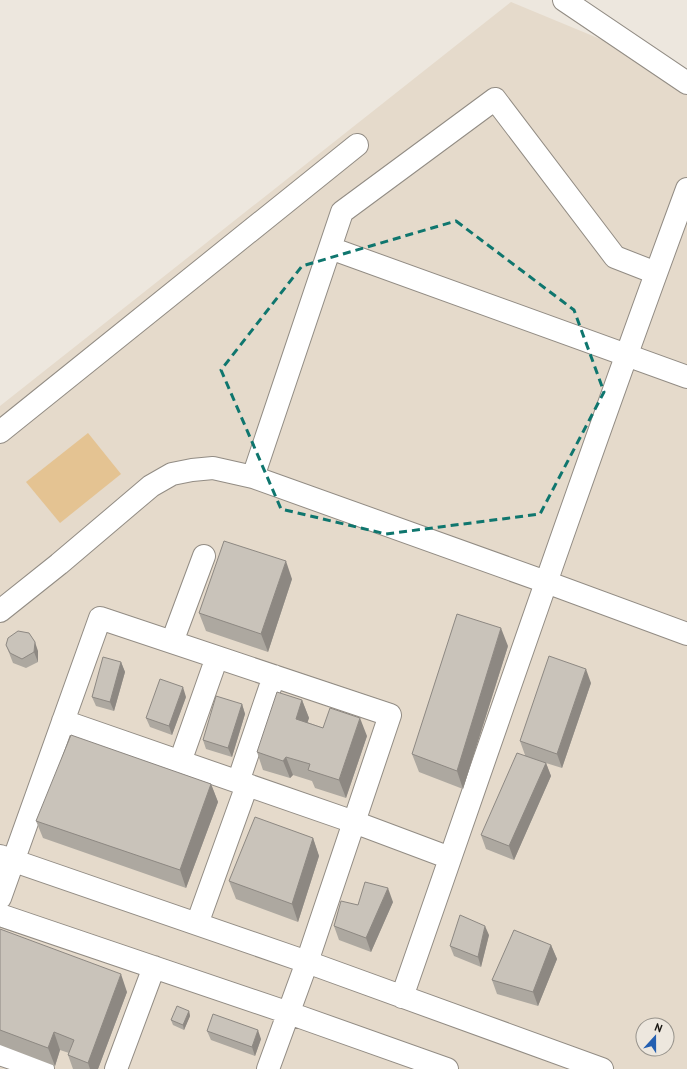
<svg xmlns="http://www.w3.org/2000/svg" width="687" height="1069" viewBox="0 0 687 1069" font-family="'PT Sans',sans-serif">
  <style>
    .built { fill: #e5dacb; fill-rule: evenodd }
    .green { fill: #e4c392 }
    .lines { fill: none; stroke-linecap: round; stroke-linejoin: round }
    .minor-casing { stroke: #928c84; stroke-width: 24 }
    .minor { stroke: #fff; stroke-width: 22 }
    .wall { fill: #ada8a0 }
    .shaded-wall { fill: #8d8882 }
    .building { fill: #c9c3ba; stroke: #8d8882 }
    .marked { fill: none; stroke: #0f766e; stroke-width: 3; stroke-dasharray: 8 5; stroke-linejoin: round }
  </style>
  <rect width="100%" height="100%" fill="#ede7de"/>
  <path class="built" d="M511,2L687,75V1069H0V406ZM643,1025H667V1049H643Z"/>
  <path class="green" d="M88,433L121,474L60,523L26,482Z"/>
  <g class="lines">
    <g class="minor-casing">
      <path id="minor" d="M564,0L687,83
        M330,248L687,377
        M0,432L357,145
        M253,477L342,212L495,99L615,257L656,273
        M0,611L59,564L151,486L172,474L192,470L213,468L253,477L546,582L687,634
        M172,642L204,556
        M63,721L354,822L450,858
        M180,762L217,657
        M238,782L274,676
        M0,856L307,962L602,1069
        M0,898L100,618L390,715L307,962L268,1069
        M0,915L289,1013L447,1069
        M197,924L247,785
        M402,997C496,727 588,457 687,189
        M0,1054L43,1069
        M116,1069L154,967"/>
    </g>
    <use href="#minor" class="minor"/>
  </g>
  <path class="wall" d="M292,579L268,652L206,631L199,613Z
    M6,645L38,651V662L26,668L13,663Z
    M508,646L463,789L419,772L412,754Z
    M121,662L125,672L114,711L96,706L92,697Z
    M591,683L562,768L546,763L551,776L514,860L486,849L481,835L525,755L520,741Z
    M186,697L172,735L150,727L146,718Z
    M302,700L309,718L307,722L323,728L367,736L346,798L315,788L312,781L293,775L290,778L263,770L257,752Z
    M242,704L245,714L232,757L206,749L203,740Z
    M211,784L218,802L186,888L43,838L36,821Z
    M313,838L319,856L298,922L236,899L229,881Z
    M393,902L371,952L339,940L334,926L358,905Z
    M0,929L127,992L98,1069H73L68,1055L69,1053L60,1050L55,1066L0,1045Z
    M489,935L481,967L454,956L450,946Z
    M551,945L557,959L538,1006L497,994L492,980Z
    M189,1011L190,1016L184,1030L173,1025L171,1020Z
    M207,1031L261,1039L255,1056L211,1040Z"/>
  <path class="shaded-wall" d="M286,561L292,579L268,652L261,634Z
    M501,628L508,646L463,789L457,771Z
    M35,642L38,651V662L34,652Z
    M121,662L125,672L114,711L110,702Z
    M586,669L591,683L562,768L557,754Z
    M183,687L186,697L172,735L169,726Z
    M302,700L309,718L303,736L296,719Z
    M242,704L245,714L232,757L228,748Z
    M360,718L367,736L346,798L339,780Z
    M286,757L293,775L290,778L283,761Z
    M546,763L551,776L514,860L509,846Z
    M211,784L218,802L186,888L180,870Z
    M313,838L319,856L298,922L292,904Z
    M388,888L393,902L371,952L366,938Z
    M485,926L489,935L481,967L478,957Z
    M551,945L557,959L538,1006L533,992Z
    M121,974L127,992L98,1069H90L88,1063Z
    M189,1011L190,1016L184,1030L183,1025Z
    M258,1030L261,1039L255,1056L252,1047Z
    M54,1032L60,1050L55,1066L48,1048Z"/>
  <path class="building" d="M224,541L286,561L261,634L199,613Z
    M457,614L501,628L457,771L412,754Z
    M18,631L29,633L35,642L34,652L22,659L10,653L6,645L8,638Z
    M549,656L586,669L557,754L520,741Z
    M103,657L121,662L110,702L92,697Z
    M160,679L183,687L169,726L146,718Z
    M277,692L302,700L296,719L323,728L330,708L360,718L339,780L308,770L310,764L286,757L283,761L257,752Z
    M216,696L242,704L228,748L203,740Z
    M71,735L211,784L180,870L36,821Z
    M517,753L546,763L509,846L481,835Z
    M255,817L313,838L292,904L229,881Z
    M365,882L388,888L366,938L334,926L341,901L358,905Z
    M460,915L485,926L478,957L450,946Z
    M0,929L121,974L88,1063L68,1055L74,1040L54,1032L48,1048L0,1030Z
    M514,930L551,945L533,992L492,980Z
    M177,1006L189,1011L183,1025L171,1020Z
    M213,1014L258,1030L252,1047L207,1031Z"/>
  <path class="marked" d="M456,221L574,310L604,392L540,514L386,534L281,509L221,370L302,266Z"/>
  <g transform="translate(655 1037) rotate(21)"><circle r="19" fill="#ede7de" stroke="#97938c"/>
  <path d="M0-3L7 15L0 10L-7 15Z" fill="#235fb1"/>
  <text y="-6" font-size="11" font-weight="bold" text-anchor="middle" fill="#171512">N</text>
  </g>
</svg>
